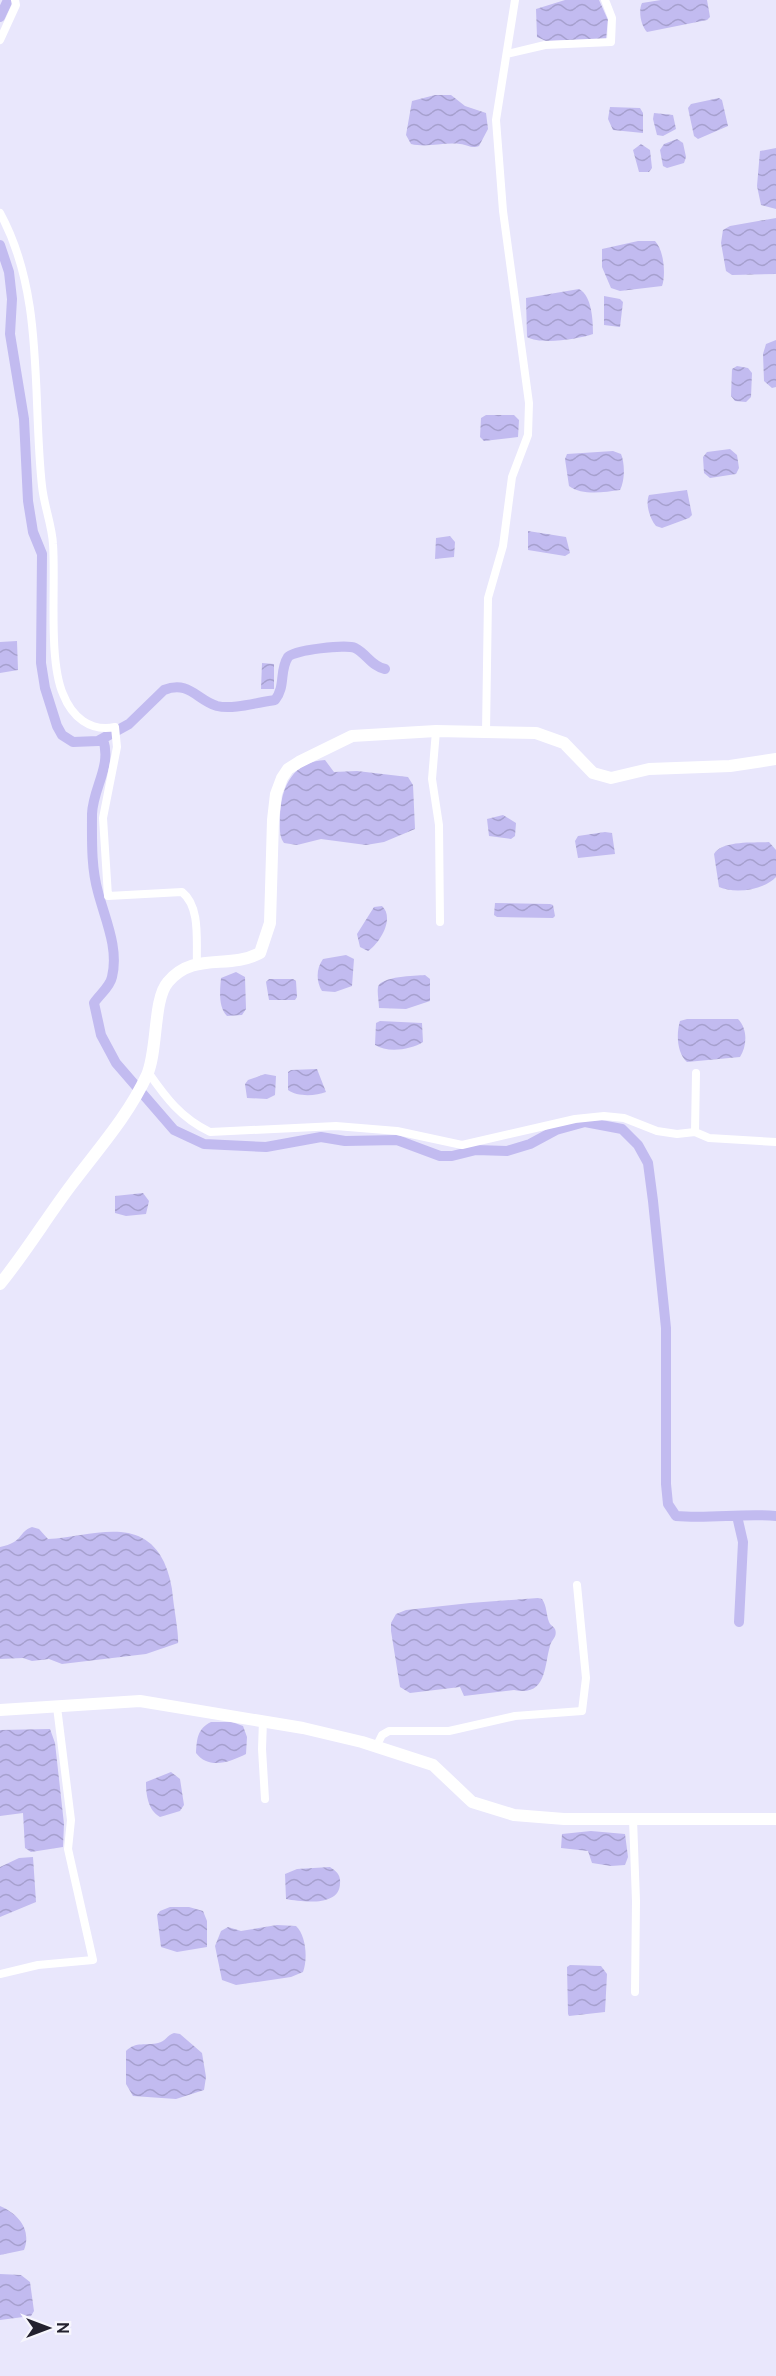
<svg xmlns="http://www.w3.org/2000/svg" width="776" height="2376" viewBox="0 0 776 2376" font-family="Ubuntu,sans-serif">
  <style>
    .water { fill: url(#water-waves) }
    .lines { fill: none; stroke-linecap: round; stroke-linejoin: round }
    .canal { stroke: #c2bbf0; stroke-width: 10 }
    .street { stroke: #fff; stroke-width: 8 }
    .secondary { stroke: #fff; stroke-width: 12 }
  </style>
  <defs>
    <pattern id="water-waves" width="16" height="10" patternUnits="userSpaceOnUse" patternTransform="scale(1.5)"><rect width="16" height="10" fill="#c2bbf0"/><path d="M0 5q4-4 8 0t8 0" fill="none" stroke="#a6a0ce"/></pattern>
  </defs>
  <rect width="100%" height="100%" fill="#e9e7fc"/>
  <path class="water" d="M565,0H599L608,20L606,39L546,41L537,37L536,9Z
    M661,0H707L710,17L707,20L647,32C641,26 638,11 642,3Z
    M435,95H451L465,106L486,113L488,129L479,146C472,149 468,145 460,144C443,142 427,148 411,144L406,135L412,101Z
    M719,98L722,100L728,126L698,139L694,136L688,108L691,104Z
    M610,107L640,108L643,113V133L613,130L608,119Z
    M654,113L673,115L676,129L663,136L657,135L653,119Z
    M677,139L683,143L686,157L684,163L667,168L663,166L660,150L664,144Z
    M641,144L650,150L652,168L649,172H639L633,150Z
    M776,148V209L761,205L757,186L760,151Z
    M776,218V274L732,275L726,271L721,243L723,230L730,226Z
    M638,241H655C664,250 666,275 662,286L620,291L611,288L602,267V249Z
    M579,289C592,296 593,320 593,334C579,339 541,345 527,337L526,298Z
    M604,296L620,299L623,302L620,327L604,325Z
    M776,340V387L772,388L764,381L763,354L766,344Z
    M737,366L748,368L752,373L751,397L746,402L735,401L731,396L732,369Z
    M486,415H514L519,420L518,437L484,441L480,437L481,418Z
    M730,449L737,455L739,468L736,474L710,478L704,473L703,457L707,452Z
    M613,451L621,454C625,463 625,481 620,490C604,492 583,496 569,486L565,459L567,454Z
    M687,490L692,515L689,518L662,528L656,526C650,519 645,504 649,495Z
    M528,531L566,537L570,553L565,556L528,550Z
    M450,536L455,542L454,557L435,559L436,538Z
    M17,641L18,670L0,673V642Z
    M262,663L274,664V689H261Z
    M325,760L334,772L357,771L408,777L413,785L415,829L384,842L366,845L321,839L297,845L284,843C279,836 280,829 280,820C280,791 290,762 325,760Z
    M503,815L516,823L515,836L511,839L489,836L487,819Z
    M605,832L612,833L615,854L578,858L575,841L578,836Z
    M769,842L776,850V877C764,890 735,894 719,887L714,854C722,840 754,843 769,842Z
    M495,903L550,904L553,905L555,916L553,918L497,917L494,915Z
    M382,906C395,918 380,943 368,951L360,947L357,934L374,907Z
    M346,955L354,959L352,986L335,992L322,991C316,981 316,969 323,959Z
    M236,972L245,977L246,1009L242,1015L227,1016C218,1007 220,990 221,978Z
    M425,975L430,979V1001L406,1009L379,1008C379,1002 377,993 378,987C381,976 415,976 425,975Z
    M269,979H293L296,981L297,997L295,1000H269L266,982Z
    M687,1019H738C748,1029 747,1046 740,1057L687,1062C677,1053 676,1034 680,1021Z
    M380,1021L422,1023L423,1042C411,1050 387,1053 375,1045L376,1023Z
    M317,1069L326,1092C316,1096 297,1097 288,1090V1072L291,1070Z
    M265,1074L276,1076L275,1095L267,1099L247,1098L245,1084L248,1080Z
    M143,1193L149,1201L146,1214L126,1216L115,1213V1196Z
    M32,1527L39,1529L48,1539C90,1537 141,1514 164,1562C169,1573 172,1585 173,1598C174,1608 179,1635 178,1643L146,1654L62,1664L49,1659L32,1661L23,1658L0,1659V1547C24,1542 18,1532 32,1527Z
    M538,1598L542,1599C547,1606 546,1614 549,1622C550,1625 553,1626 555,1629C558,1637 551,1640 550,1646C544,1666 547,1697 514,1690L464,1696L460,1687L410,1693L400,1687L391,1631V1623L396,1614L406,1610L470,1603Z
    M211,1722H232L243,1726L247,1737L246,1754C230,1762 209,1770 196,1753C197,1739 197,1729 211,1722Z
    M50,1729L55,1743L64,1824L63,1847L31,1852L25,1848L23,1813L0,1816V1730Z
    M171,1772L180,1779L184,1805L180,1811L160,1817C148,1810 146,1795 146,1782Z
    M591,1831L625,1834L628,1857L625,1865L611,1866L592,1863L588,1851L561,1848L562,1834Z
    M33,1857L36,1902L0,1917V1867L19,1858Z
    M330,1867C336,1871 341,1875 340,1883C340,1907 303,1902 286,1899L285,1874L297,1869Z
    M170,1907H189L203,1911L207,1921V1947L177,1952L161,1947L157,1915L160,1911Z
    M277,1925L296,1926C306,1935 308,1959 303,1972L291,1977L236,1985L222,1980L215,1946L221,1931L228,1927L241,1931Z
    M570,1965L601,1966L607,1974L605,2012L569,2016L568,2014L567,1967Z
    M174,2033L180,2034L202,2053L206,2077L204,2090L176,2099L133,2096L126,2084V2051C136,2041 146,2046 158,2043C165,2042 167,2035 174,2033Z
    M0,2206C18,2214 32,2229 24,2250L0,2255Z
    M0,2274L21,2275L30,2282L34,2311L31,2316L0,2320Z"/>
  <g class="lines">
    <path class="canal" d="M0,17L8,0
      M0,245L9,272L12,299L10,334L24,419L28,501L33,532L42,554L41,663L45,688L57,726L62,735L73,742L98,741L129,724L164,690C189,680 197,700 217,706C233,710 259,702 275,700C286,686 279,671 288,657C293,650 347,644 355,648C367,654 371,666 385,669
      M103,739C112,767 93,787 92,814C92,840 91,867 98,892C105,919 119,948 112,977C110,987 100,994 94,1003L101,1035L116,1063L174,1130L204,1144L266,1147L321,1137L345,1141L397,1140L440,1156H452L476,1150L507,1151L530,1144L556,1130L585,1122L622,1129L638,1145L648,1163L653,1201L666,1328V1484L668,1504L676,1516C710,1519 742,1513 776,1516
      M737,1516L743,1542L739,1622"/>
    <path class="street" d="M0,40L16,5L15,0
      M507,54L545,45L611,42L612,18L605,0
      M0,213C45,295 32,396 42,486C44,506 52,525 53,544C56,584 48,659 63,694C72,717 90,732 115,727L117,747L103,818L108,896L182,892C201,907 196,942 197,964
      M436,731L432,779L439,825L440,922
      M486,732L488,598L503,546L512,477L528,435L529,403L503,211L496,120L515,0
      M148,1072C166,1098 181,1118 210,1132L336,1126L397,1131L462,1145L575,1119L604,1116L624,1118L657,1131L677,1134L695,1132L696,1073
      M695,1132L709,1138L776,1142
      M263,1720L262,1749L265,1799
      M376,1747L382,1735L389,1731H449L515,1716L582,1711L586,1678L577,1585
      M633,1819L636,1901L635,1992
      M0,1974L38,1965L93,1960L68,1849L71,1820L57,1707"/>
    <path class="secondary" d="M0,1284C26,1252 47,1217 72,1184C99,1148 128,1116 147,1075C158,1050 153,999 168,982C194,951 228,970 260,953L270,923L273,820L276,794L282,778L288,769L299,762L352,736L436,731L536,733L564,743L593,773L611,778L649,769L730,766L776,759
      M0,1710L140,1701L303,1728L362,1742L433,1765L472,1802L514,1815L564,1819H776"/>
  </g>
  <g transform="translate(48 2328) rotate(90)" stroke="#f7f6fd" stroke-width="4.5" paint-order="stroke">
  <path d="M0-4.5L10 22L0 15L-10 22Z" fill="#23212e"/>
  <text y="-9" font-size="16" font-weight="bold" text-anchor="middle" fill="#23212e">N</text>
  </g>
</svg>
